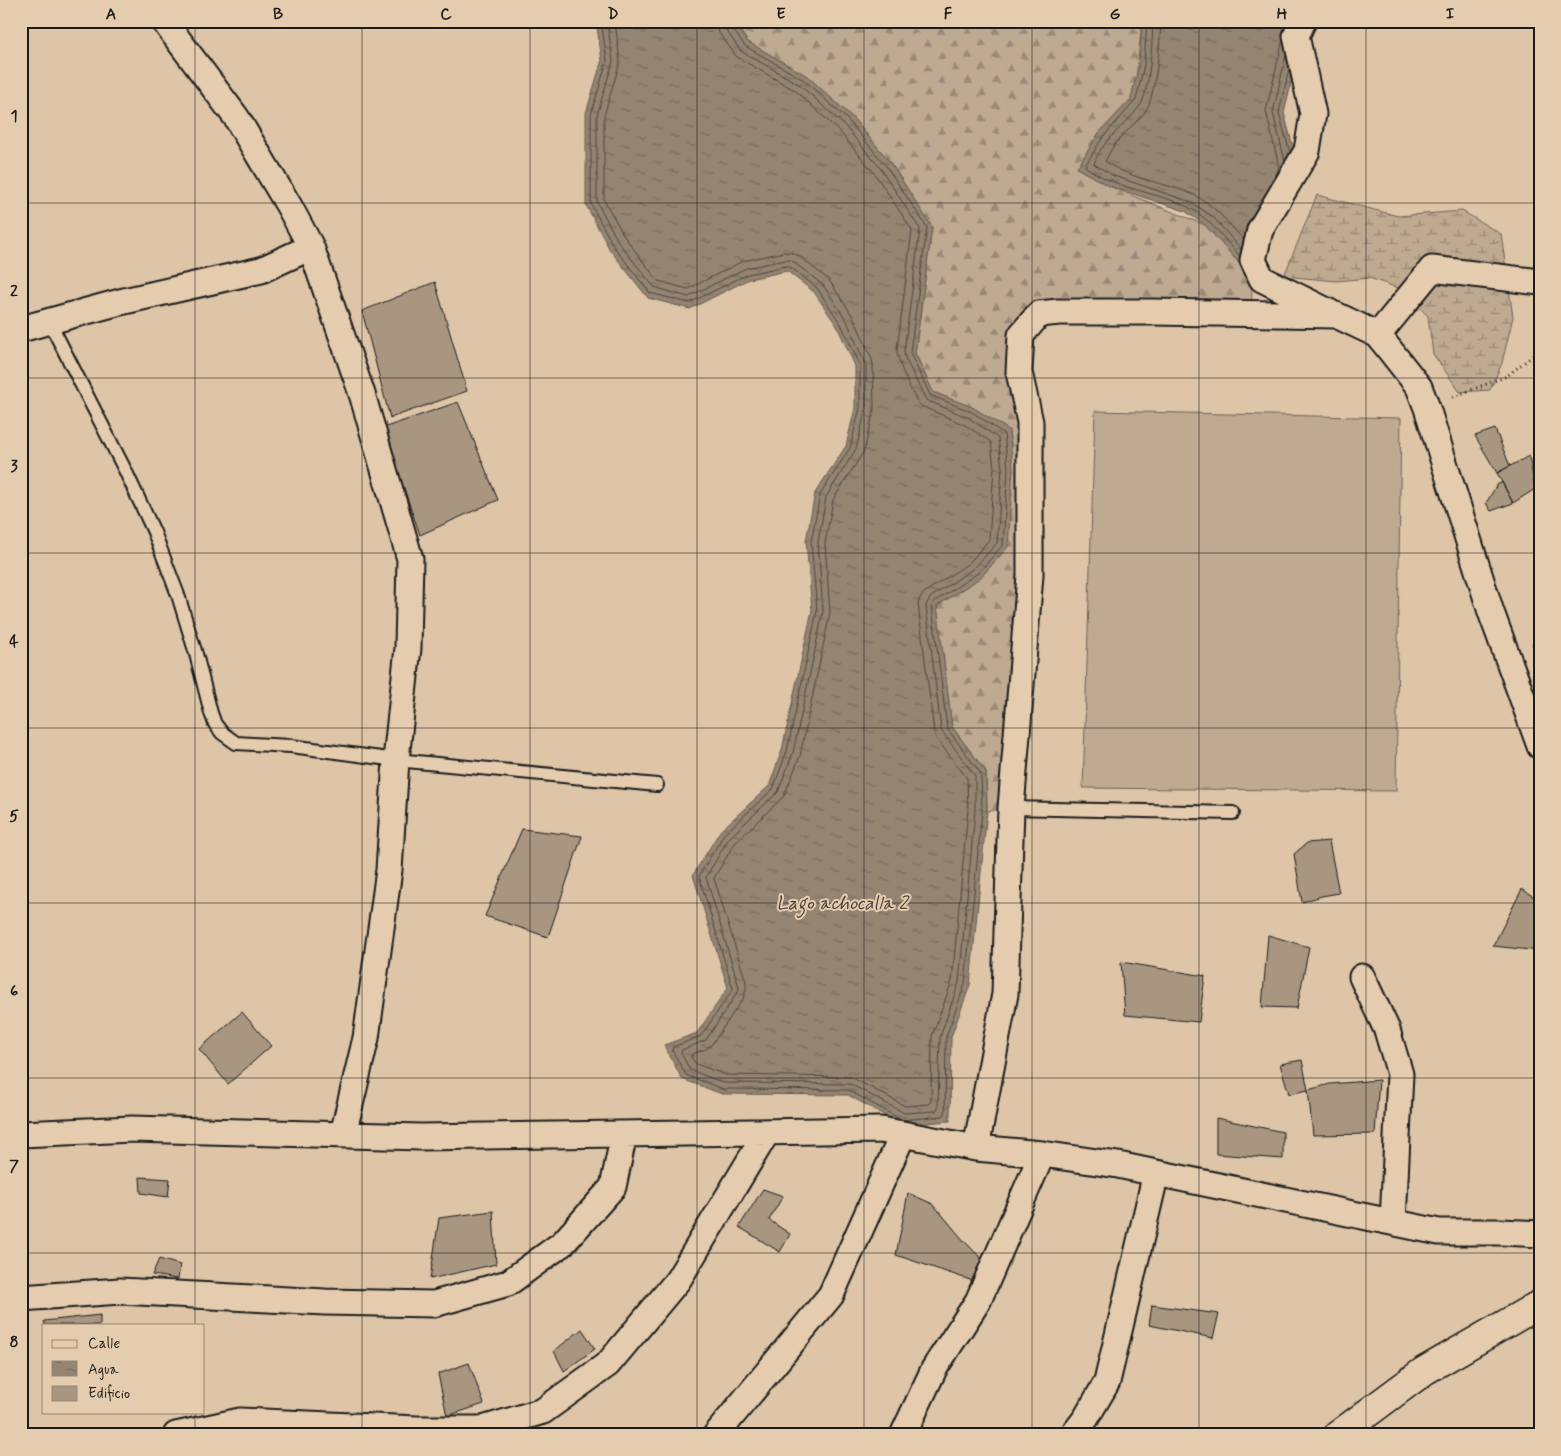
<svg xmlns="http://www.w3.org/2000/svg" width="1561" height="1456" viewBox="0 0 1561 1456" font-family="Mynerve,sans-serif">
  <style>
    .forest { fill: url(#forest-firs); stroke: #6d6256 }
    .wetland { fill: url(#wetland-marsh); stroke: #6d6256 }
    .garden { fill: #bea991; stroke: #6d6256 }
    .water { fill: url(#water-ripples); stroke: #645a50 }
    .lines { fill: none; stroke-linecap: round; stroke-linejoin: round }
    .shore { stroke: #4c463e; stroke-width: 1 }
    .building { fill: #a89681; stroke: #1c1c1c }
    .lane-casing { stroke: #1c1c1c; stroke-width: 16 }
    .street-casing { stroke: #1c1c1c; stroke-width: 29 }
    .primary-casing { stroke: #1c1c1c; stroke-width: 31 }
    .path { stroke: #1c1c1c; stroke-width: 3; stroke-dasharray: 1 4; stroke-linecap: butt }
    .lane { stroke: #e6ccae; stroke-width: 12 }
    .street { stroke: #e6ccae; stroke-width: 25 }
    .primary { stroke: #e6ccae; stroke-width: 28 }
    .grid { fill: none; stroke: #1c1c1c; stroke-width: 1; stroke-opacity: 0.55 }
    .labels { text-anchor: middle; stroke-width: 4; stroke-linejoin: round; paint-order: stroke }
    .water-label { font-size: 19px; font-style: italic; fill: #46403a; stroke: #e6ccae }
    .neatline { fill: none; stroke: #1c1c1c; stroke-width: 2 }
    .grid-label { font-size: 16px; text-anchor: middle; font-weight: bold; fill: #1c1c1c }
  </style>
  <defs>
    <pattern id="forest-firs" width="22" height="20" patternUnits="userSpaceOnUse" patternTransform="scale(1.25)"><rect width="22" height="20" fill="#bea991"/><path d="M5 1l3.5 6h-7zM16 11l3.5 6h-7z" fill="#9a8976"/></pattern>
    <pattern id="wetland-marsh" width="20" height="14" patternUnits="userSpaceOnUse" patternTransform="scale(1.25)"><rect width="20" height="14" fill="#bea991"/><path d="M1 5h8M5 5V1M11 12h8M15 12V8" fill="none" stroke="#9a8976"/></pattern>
    <pattern id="water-ripples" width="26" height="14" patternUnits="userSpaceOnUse" patternTransform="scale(1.25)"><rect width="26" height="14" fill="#948472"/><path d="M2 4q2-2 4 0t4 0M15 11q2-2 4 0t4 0" fill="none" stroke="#786b5d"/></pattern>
  </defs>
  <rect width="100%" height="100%" fill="#dec5a8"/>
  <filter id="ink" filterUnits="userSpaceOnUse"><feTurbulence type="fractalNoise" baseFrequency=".02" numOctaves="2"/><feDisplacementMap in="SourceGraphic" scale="10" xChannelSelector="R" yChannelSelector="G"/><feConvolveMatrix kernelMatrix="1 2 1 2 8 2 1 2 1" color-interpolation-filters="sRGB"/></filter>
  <g filter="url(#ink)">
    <path class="forest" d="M733,21H1142L1136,79L1131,99L1099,133L1077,168L1109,186L1205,225L1239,263L1252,288L1251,313L1059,312L1021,335L1030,422L1011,808L987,811L986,772L952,727L937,606L981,577L974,408L933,392L915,353L932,227L890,162L852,117L807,76L748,42Z"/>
    <path class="wetland" d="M1317,195L1398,216L1462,211L1501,234L1513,317L1502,363L1490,390L1460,392L1433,354L1428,316L1401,289L1369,278L1336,281L1284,276Z"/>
    <path class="garden" d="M1095,411L1401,418L1396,791L1083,788Z"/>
    <path class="water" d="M596,21H733L748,42L807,76L852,117L890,162L932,227L915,353L933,392L974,408L1009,430L1013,468L1008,547L981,577L937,606L952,727L986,772L987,811L970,985L951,1037L950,1121L902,1125L848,1095L722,1094L682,1079L664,1045L697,1033L728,988L693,875L720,831L769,786L782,750L812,610L806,541L815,493L846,446L855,408V366L837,326L814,292L787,271L749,279L690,309L648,298L610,250L586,205V113L602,60Z
      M1142,21H1313L1295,67L1284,113L1299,169L1252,288L1239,263L1205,225L1185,211L1109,186L1077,168L1099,133L1131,99L1139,64Z"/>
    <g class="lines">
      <path class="shore" d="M601,21L607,61L591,114V204L614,247L650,293L689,303L748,274L786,266H789L817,288L841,324L860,365V408L850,448L820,495L811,542L817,611L787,751L773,789L724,834L699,876L733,989L701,1036L673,1047L672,1050L686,1075L723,1089L848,1090L902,1120L943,1116L945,1114L946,1037L965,984L982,811L981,774L947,728L932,606L934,602L978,573L1003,545L1008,468L1004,434L972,412L930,395L910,353L927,227L886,166L848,120L804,80L745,46L730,26V21
        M607,21L613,61L597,115V202L619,243L654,287L688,297L746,268L785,260H791L823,285L847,321L866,366V409L856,449L826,497L818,542L823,612L793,753L778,792L729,838L706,877L738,984L739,990L706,1040L682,1050L681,1053L690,1070L724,1083L850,1084L904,1113L936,1111L938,1108L940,1037L959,982L975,811V776L941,730L926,605L931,597L974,568L997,543L1002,468L998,438L969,418L926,400L905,358L904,351L920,229L881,169L844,125L800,85L741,51L725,29L723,21
        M615,21L620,62L604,116V200L626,239L658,281L688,289L743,261L784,252L793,253L799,256L829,280L854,318L872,359L873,365L874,410L864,451L833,500L825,543L830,613L800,756L784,796L735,843L714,878L746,982V990L743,999L712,1044L706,1049L692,1054L691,1057L696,1064L726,1075L851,1077L905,1106L929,1104L931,1101L932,1036L952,981L968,810L967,778L936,738L934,732L918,604L920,598L925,592L969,563L989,540L994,468L991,442L965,425L921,406C913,398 897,361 897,350L912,230L875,174L838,130L796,91L737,57L719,33L716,21
        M1147,21L1144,65L1136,100L1103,137L1085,166C1114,189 1153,191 1186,206C1208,216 1224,239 1240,256
        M1153,21C1153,38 1149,94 1140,106C1126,125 1101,141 1094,164L1114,176L1191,202L1213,217L1241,249
        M1161,21C1160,42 1156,96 1145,112L1114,145L1105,161C1126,178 1166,183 1192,194C1213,203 1228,223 1244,240
        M1289,69L1279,113L1290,153
        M1285,161L1273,113L1286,55
        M1274,180L1279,167L1266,111L1283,39"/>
    </g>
    <path class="building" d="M435,282L467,391L390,418L362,311Z
      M458,402L498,500L420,535L383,428Z
      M1495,429L1510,466L1497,473L1475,436Z
      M1529,456L1535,489L1513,503L1497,473Z
      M1502,482L1513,503L1491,511L1486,503L1497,485Z
      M1540,487V506L1535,489Z
      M1540,641V660L1532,644Z
      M522,829L582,836L548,937L485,916Z
      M1329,841L1339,893L1322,896L1302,902L1294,854L1307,843Z
      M1522,889L1540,901V951L1493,946Z
      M1268,935L1309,947L1297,1008L1262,1007Z
      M1121,962L1205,976L1199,1022L1125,1015Z
      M242,1012L271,1046L228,1084L199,1049Z
      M1302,1060L1308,1090L1289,1094L1280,1064Z
      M1379,1080L1375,1134L1313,1135L1308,1090L1330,1084Z
      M1216,1118L1283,1132V1159L1216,1154Z
      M140,1177L170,1179L168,1197L141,1193Z
      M763,1189L783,1196L769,1220L790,1234L780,1252L739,1227Z
      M908,1193L933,1204L964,1241L985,1262L976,1282L896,1255Z
      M493,1211L496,1264L430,1279L439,1218Z
      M159,1259L180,1265L178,1279L152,1275Z
      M1152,1305L1219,1314L1213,1338L1149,1325Z
      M100,1315V1325H45L44,1321Z
      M582,1329L595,1349L564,1371L554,1351Z
      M469,1363L484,1404L447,1416L438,1374Z"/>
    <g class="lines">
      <g class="lane-casing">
        <path id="lane" d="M49,321L125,470L154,532L178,595L196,654L211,713L215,724L222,733L236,743L291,746L396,760L657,785
          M1011,808L1233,813"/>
      </g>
      <g class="street-casing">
        <path id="street" d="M164,21L236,117L289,206L311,247L362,394L410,559L408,648L396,760L389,870L366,1038L343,1134
          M1303,21L1296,36L1313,114L1307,151L1260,230L1253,260L1262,279L1329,312
          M21,329L120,302L261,270L311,247
          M1378,335L1432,269L1540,282
          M1362,977L1387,1030L1400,1074L1393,1222
          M21,1134L132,1129L421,1137L881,1130L976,1148L1042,1154L1118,1165L1439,1232H1501L1540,1234
          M976,1148L1005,994L1011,808L1030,575V422L1019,372L1021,335L1039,314L1059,312H1151L1336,315L1378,335L1419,387L1427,408L1491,612L1540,746
          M21,1298L120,1291L325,1302L434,1304L508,1283L563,1243L613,1187L624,1134
          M176,1435L240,1421L417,1429H483L543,1411L608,1364L678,1280L767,1132
          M716,1435L831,1295L903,1134
          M903,1435L934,1369L978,1301L1042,1154
          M1073,1435L1086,1418L1107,1382L1156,1173"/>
      </g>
      <g class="primary-casing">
        <path id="primary" d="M1338,1435L1424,1371L1540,1304"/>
      </g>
      <path class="path" d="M1453,397L1507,376L1540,350"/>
      <use href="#lane" class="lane"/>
      <use href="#street" class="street"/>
      <use href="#primary" class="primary"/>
    </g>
  </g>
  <path class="grid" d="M195,21V1325M362,21V1435M530,21V1435M697,21V1435M864,21V1435M1032,21V1435M1199,21V1435M1366,21V1435M21,203H1540M21,378H1540M21,553H1540M21,728H1540M21,903H1540M21,1078H1540M21,1253H1540M195,1412V1435"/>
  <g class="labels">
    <g class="water-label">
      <text x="842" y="909">Lago achocalla 2</text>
    </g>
  </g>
  <rect width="1561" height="1456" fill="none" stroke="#e6ccae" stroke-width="55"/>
  <rect x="42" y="1324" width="162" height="90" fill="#e6ccae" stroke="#958674"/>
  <rect x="52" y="1340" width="25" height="8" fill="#e6ccae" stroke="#958674"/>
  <text x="88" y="1348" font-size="15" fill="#1c1c1c">Calle</text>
  <rect x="52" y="1361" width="25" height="15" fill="url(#water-ripples)" stroke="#958674"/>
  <text x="88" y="1374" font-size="15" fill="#1c1c1c">Agua</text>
  <rect x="52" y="1386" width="25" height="15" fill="#a89681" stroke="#958674"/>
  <text x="88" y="1398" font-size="15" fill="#1c1c1c">Edificio</text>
  <rect x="28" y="28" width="1506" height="1400" class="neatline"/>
  <g class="grid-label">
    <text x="111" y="19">A</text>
    <text x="278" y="19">B</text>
    <text x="446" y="19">C</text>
    <text x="613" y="19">D</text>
    <text x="781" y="19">E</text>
    <text x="948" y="19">F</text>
    <text x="1115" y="19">G</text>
    <text x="1282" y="19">H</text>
    <text x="1450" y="19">I</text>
    <text x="14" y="121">1</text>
    <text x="14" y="296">2</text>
    <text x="14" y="471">3</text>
    <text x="14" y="646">4</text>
    <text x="14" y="821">5</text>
    <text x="14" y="996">6</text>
    <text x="14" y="1171">7</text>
    <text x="14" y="1347">8</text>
  </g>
</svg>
